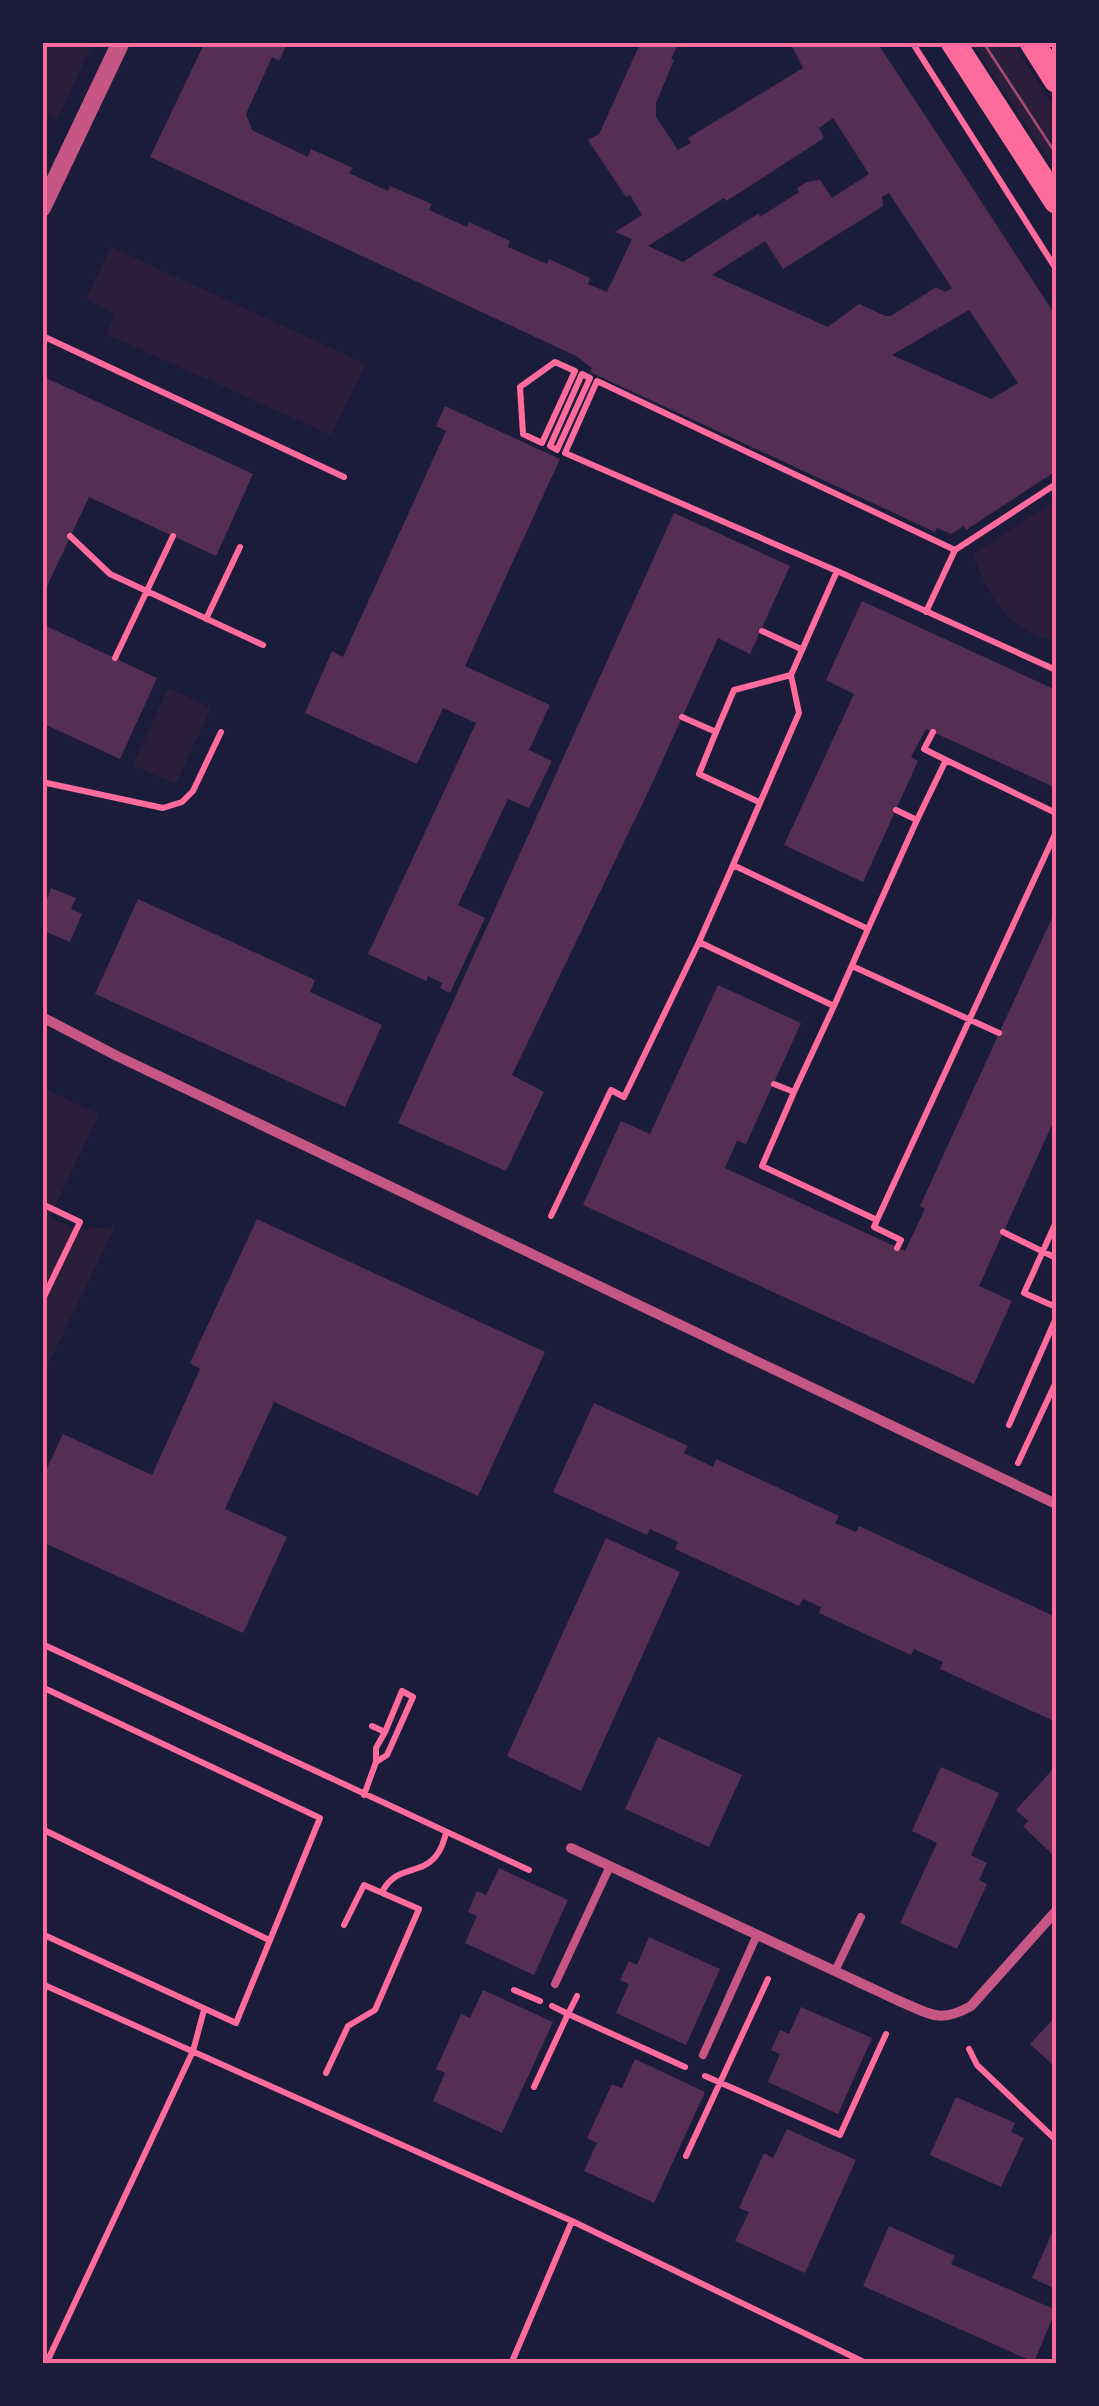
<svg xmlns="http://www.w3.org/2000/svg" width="1099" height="2406" viewBox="0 0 1099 2406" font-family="'Space Grotesk',sans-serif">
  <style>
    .green { fill: #2a1e3b }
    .building { fill: #542f53; fill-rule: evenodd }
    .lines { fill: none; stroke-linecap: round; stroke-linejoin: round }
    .path { stroke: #ff6b9d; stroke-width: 6 }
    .service { stroke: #c65784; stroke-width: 8 }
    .minor { stroke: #c65784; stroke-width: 10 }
    .tertiary { stroke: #c65784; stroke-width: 18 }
    .primary { stroke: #ff6b9d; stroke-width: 25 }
    .tram { stroke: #a44b75; stroke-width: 2.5 }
    .neatline { fill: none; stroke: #ff6b9d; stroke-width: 4 }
  </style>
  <rect width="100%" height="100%" fill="#1b1b3a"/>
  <path class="green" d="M43,42L93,43L57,120L43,113Z
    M972,43H1013L1056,111V171Z
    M111,247L366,364L331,435L106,334L115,314L86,299Z
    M1056,499V641C1010,633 987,596 973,554Z
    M168,688L211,708L176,784L133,765Z
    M43,1088L99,1114L50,1217L74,1229L115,1227L43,1375Z"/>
  <path class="building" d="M205,42H288L279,61L272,57L246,114L252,130L308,157L311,149L353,168L349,173L388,191L390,186L432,204L429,210L467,227L469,222L510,241L508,247L547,264L549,259L590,278L588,284L607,292L632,239L615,232L642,215L630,195L626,197L588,140L599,134L641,42H679L671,59L674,60L656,103V117L678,150L691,143L688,138L803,68L790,42H877L1056,316V471L966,530L964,526L951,534L937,528L935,532L590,372L592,368L576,356L150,157ZM833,118L869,174L832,198L820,180L807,182L797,188L799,192L760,217L759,213L683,262L648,246L724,198L726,201L744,190L824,138L819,128ZM889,193L952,288L945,292L936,287L891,316H885L859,304L828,327L712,275L765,241L783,269L883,206L882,197ZM969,310L1018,383L991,399L892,355Z
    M46,378L253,474L216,556L89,497L42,597V386Z
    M445,406L560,459L465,666L550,705L529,750L552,761L529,808L508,799L458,905L485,918L450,993L440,988L442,983L428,976L426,981L368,954L476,723L443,708L417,764L305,713L332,651L343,657L352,637L446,431L436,426Z
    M674,513L790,566L750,654L718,638L651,786L512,1075L544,1092L506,1171L398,1123Z
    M862,601L1056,690V788L926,729L911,757L918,761L863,882L784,845L854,694L826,680Z
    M42,624L157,678L120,759L42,723Z
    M51,888L76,898L71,909L82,914L70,942L42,930V898L47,899Z
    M138,899L315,980L310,992L382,1025L345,1107L95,994Z
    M1056,909V1116L979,1286L1012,1301L974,1384L583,1205L621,1121L650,1134L718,985L801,1023L746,1144L737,1141L725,1168L905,1251L925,1209L920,1206Z
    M257,1219L545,1352L478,1496L274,1402L225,1509L287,1537L243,1633L42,1542V1479L63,1434L152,1475L200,1369L190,1363Z
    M594,1403L688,1446L684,1453L713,1467L716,1459L839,1516L835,1523L856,1532L859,1526L1056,1617V1722L940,1669L943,1662L914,1649L911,1655L819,1613L821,1607L803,1599L799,1606L675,1549L678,1542L650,1529L647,1535L553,1492Z
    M606,1538L680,1572L581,1791L507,1756Z
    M658,1737L742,1775L709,1847L625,1809Z
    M941,1767L999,1793L971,1855L987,1863L979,1880L987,1884L957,1949L900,1923L937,1843L912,1831Z
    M1053,1769L1056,1773V1858L1023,1826L1028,1821L1016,1810Z
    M499,1868L568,1900L534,1975L465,1943L477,1916L468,1912L477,1891L486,1895Z
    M649,1937L720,1969L686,2045L616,2013L629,1984L620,1980L629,1961L637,1965Z
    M483,1990L553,2022L502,2133L433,2101L445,2073L436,2069L461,2014L470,2018Z
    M801,2007L872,2038L838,2114L768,2082L780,2054L771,2050L780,2030L789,2034Z
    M1056,2016V2068L1030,2044Z
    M635,2059L705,2092L654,2203L584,2171L597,2143L587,2138L612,2084L622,2088Z
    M956,2097L1015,2123L1011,2132L1024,2138L1001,2187L930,2155Z
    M787,2129L856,2160L805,2273L735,2241L749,2212L739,2208L764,2153L773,2158Z
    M1056,2224V2289L1032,2278Z
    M889,2226L955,2256L951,2264L1056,2310L1034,2362L863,2286Z"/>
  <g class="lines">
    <path class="path" d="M912,42L1056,269
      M47,338L344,477
      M555,362L575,371L542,443L523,434L520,387Z
      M582,374L590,378L557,450L550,446Z
      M1056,484L955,550L597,381L565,453L837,571L1056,670
      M70,536L110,574L263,645
      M837,571L791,675L799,713L733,865L868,929L917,820L896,810
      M926,612L955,550
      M206,619L240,547
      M762,631L801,649
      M115,658L173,536
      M682,717L716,732L734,690L791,675
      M716,732L699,774L759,802
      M946,760L1056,813
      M42,782L163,808L182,802L193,791L221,732
      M917,820L946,760L924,749L933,732
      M699,942L733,865
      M852,966L999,1033
      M834,1006L868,929
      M794,1092L762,1166L877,1220L874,1227L901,1240L897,1248
      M42,1204L80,1222L42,1301
      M551,1216L611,1090L624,1097L699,942L834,1006L794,1092L774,1084
      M877,1220L1056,832
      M1056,1222L1024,1293L1056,1307
      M1003,1232L1056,1258
      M1009,1425L1056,1318
      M1018,1463L1056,1382
      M42,1644L529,1870
      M42,1687L320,1818L236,2023L42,1934
      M376,1762V1748L385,1732
      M364,1795L376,1762L387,1755L413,1697L402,1691L385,1732L372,1726
      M42,1829L269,1940
      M382,1892C397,1864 420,1876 436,1856C441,1850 444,1841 446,1833
      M42,1984L572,2221L868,2364
      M514,1990L540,2001
      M577,1996L568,2014L685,2067
      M969,2049L977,2065L1056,2140
      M326,2073L348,2026L375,2010L419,1909L364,1885L344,1925
      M705,2076L840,2135L886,2034
      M534,2087L568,2014L552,2006
      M686,2156L768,1979
      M46,2364L193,2051L204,2010
      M511,2364L572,2221"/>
    <path class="service" d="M835,1971L861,1917
      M555,1984L610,1866
      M703,2055L757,1935"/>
    <path class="minor" d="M42,1017L117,1056L1056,1504
      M571,1848L899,2001C931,2014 939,2024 971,2006L1056,1911"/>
    <path class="tertiary" d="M42,208L121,42"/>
    <path class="primary" d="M953,42L1056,201
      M1032,42L1056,80"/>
    <path class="tram" d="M983,42L1056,154"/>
  </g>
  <rect width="1099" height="2406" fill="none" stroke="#1b1b3a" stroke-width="90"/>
  <rect x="45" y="45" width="1009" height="2316" class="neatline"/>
</svg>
